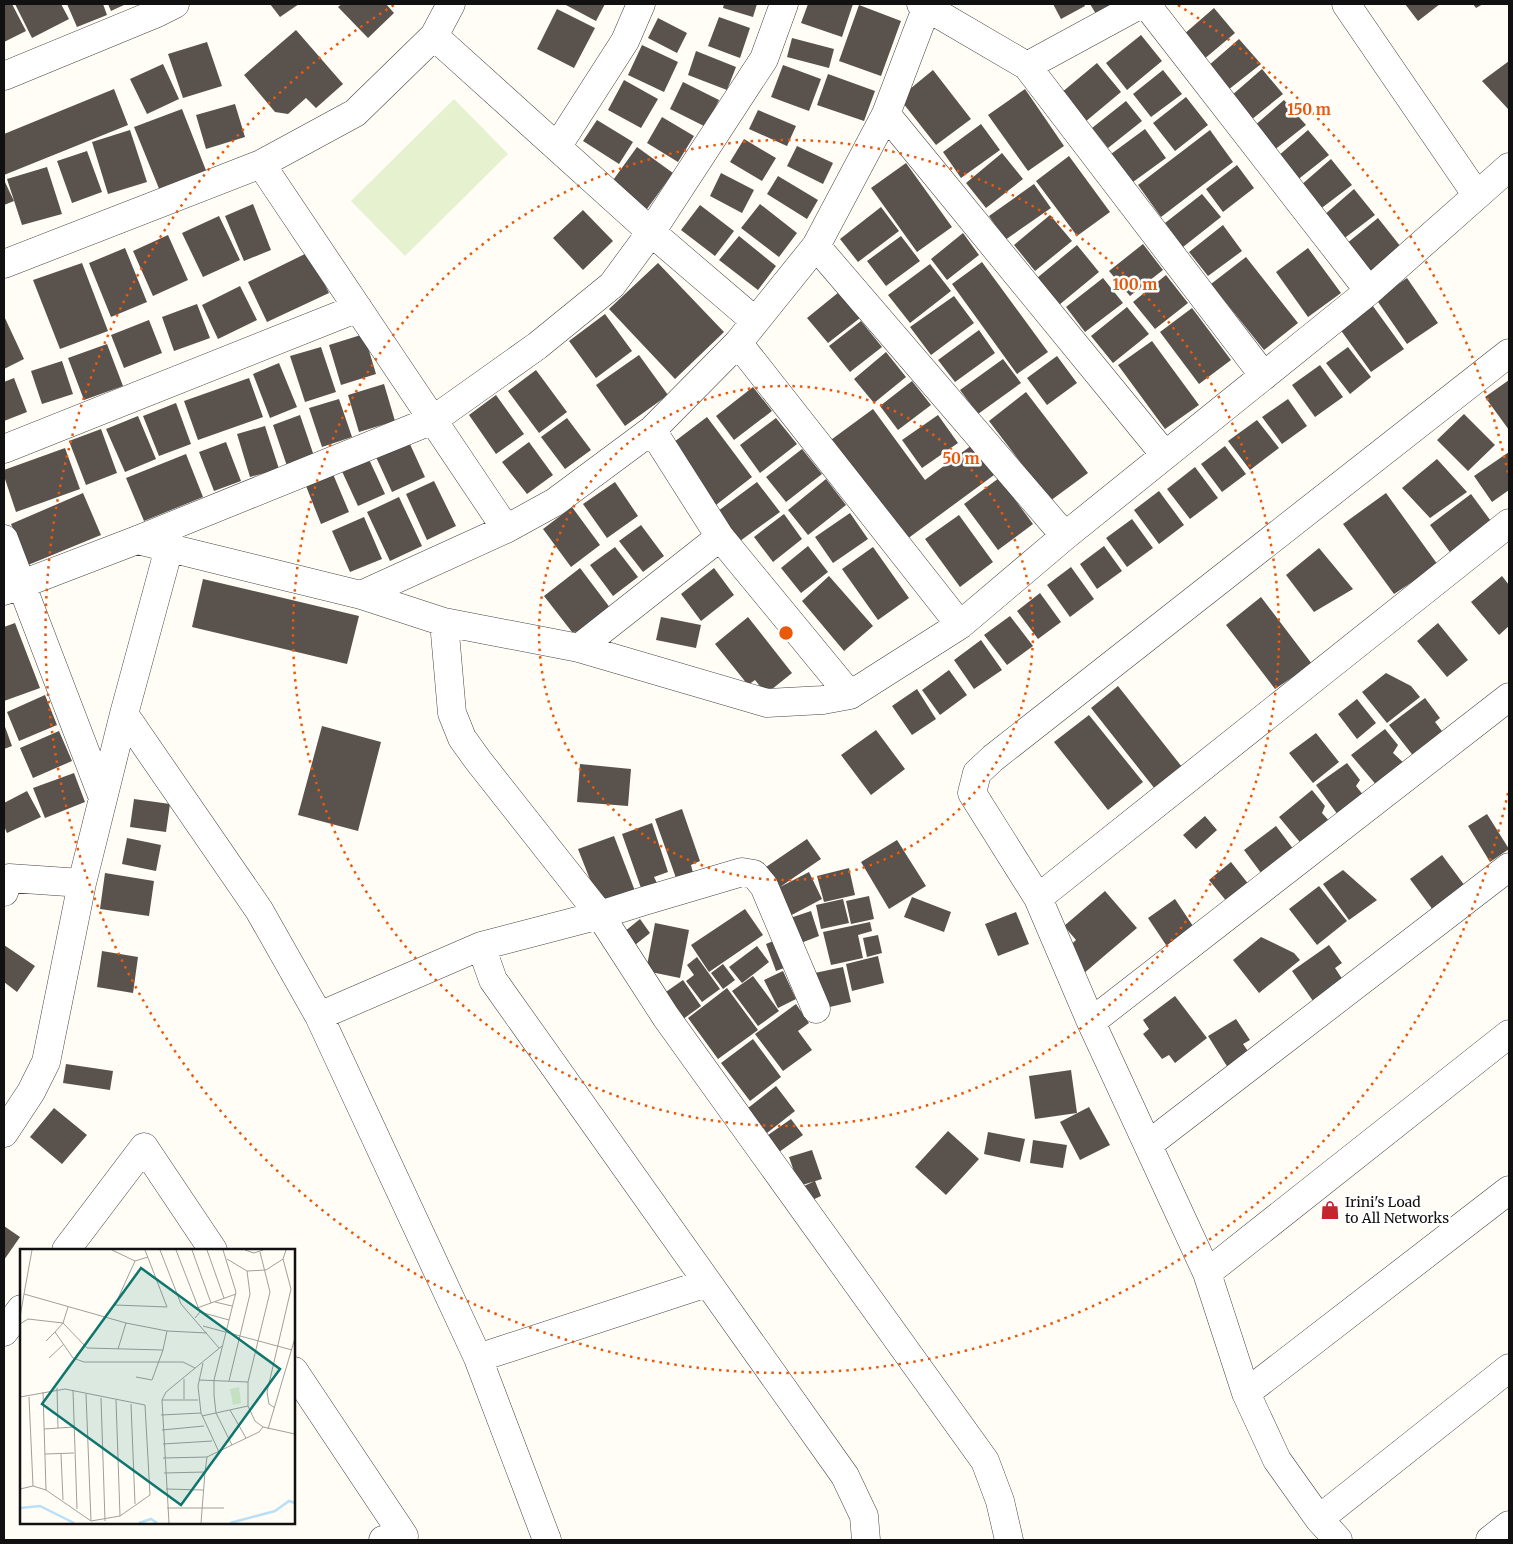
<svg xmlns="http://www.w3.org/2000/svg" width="1513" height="1544" viewBox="0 0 1513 1544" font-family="Merriweather,serif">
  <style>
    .pitch { fill: #e6f2cf }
    .building { fill: #5a524d }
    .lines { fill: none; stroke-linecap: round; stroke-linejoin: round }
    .street-casing { stroke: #444; stroke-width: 29 }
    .street { stroke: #fff; stroke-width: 28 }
    .ring { fill: none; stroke: #e8590c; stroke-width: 2.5; stroke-dasharray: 2.5 5 }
    .labels { text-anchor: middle; stroke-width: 5; stroke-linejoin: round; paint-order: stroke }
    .poi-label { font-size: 14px; fill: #111; stroke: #fff; text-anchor: start }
    .inset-river { fill: none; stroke: #b9e0f7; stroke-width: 2.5 }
    .inset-road { fill: none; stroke: #a09f9a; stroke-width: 1 }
    .view { fill: #0f766e; fill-opacity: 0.15; stroke: #0f766e; stroke-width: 2.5 }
    .inset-edge { fill: none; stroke: #111; stroke-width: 2.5 }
    .centre { fill: #e8590c; stroke: #fff; stroke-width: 2.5 }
    .ring-label { font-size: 15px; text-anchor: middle; font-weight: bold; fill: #e8590c; stroke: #fff; stroke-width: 5; stroke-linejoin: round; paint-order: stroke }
  </style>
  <rect width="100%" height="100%" fill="#fffdf5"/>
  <path class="pitch" d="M454,99L508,154L405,256L351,201Z"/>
  <path class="building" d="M4,4H12L26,31L4,42Z
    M15,4H61L69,19L32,38Z
    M67,4H103L107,15L77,27Z
    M108,4H126L111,11Z
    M270,4H299L280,17Z
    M342,4H386L394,13L368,38L338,7Z
    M564,4H605L596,21Z
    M724,4H757L753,17L723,8Z
    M808,4H853L842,37L801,23Z
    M1053,4H1084L1085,6L1061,19Z
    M1090,4H1114L1096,14Z
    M1405,4H1440L1418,21Z
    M1473,4H1483L1476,8Z
    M859,5L901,21L881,76L839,61Z
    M1214,8L1235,33L1203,60L1183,35Z
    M557,9L595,28L574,68L537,49Z
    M719,17L750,28L740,58L708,46Z
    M658,18L687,33L677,53L648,38Z
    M296,30L343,84L316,108L306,98L288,114L275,112L244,75Z
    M1141,35L1162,61L1127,90L1106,63Z
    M792,38L834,49L829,68L787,57Z
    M1239,39L1261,64L1228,90L1208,66Z
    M207,42L222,86L183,98L168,54Z
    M642,45L678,62L664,92L628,75Z
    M696,51L736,67L727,90L688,75Z
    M1509,61V110L1482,81Z
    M1097,63L1121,92L1085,122L1061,93Z
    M163,64L179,99L147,114L130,79Z
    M783,65L821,79L809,111L771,97Z
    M1262,69L1283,94L1251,120L1231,96Z
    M933,70L971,119L936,145L899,98Z
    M1163,70L1182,94L1151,117L1133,94Z
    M828,74L875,91L864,121L817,105Z
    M624,80L658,99L641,128L608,110Z
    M683,82L719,100L706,127L670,109Z
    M114,89L128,125L4,175V134Z
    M1025,89L1064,146L1028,171L988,115Z
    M1186,97L1208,125L1175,151L1153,123Z
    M1284,100L1306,125L1273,151L1253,127Z
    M1126,101L1142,121L1108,148L1092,128Z
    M235,104L245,137L206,149L196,115Z
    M182,109L207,173L160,191L134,127Z
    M758,110L796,126L787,146L749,129Z
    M662,117L694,136L678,162L647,143Z
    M597,120L633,142L619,164L583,141Z
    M981,124L1000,150L961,178L943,152Z
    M1145,129L1166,158L1133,182L1111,154Z
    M130,130L147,182L108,194L92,142Z
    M1210,130L1233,162L1161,217L1138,185Z
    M1308,130L1329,155L1296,181L1277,157Z
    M744,139L776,158L762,181L730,162Z
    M797,146L833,163L823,184L787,166Z
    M637,147L673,173L647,209L611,183Z
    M87,151L102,192L72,203L57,161Z
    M1002,153L1023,179L986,208L966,183Z
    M1069,156L1110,212L1077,236L1036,181Z
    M1331,159L1352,185L1319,210L1300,186Z
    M906,163L952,227L917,252L871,188Z
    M1237,165L1254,188L1223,212L1206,189Z
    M47,167L62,214L22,225L7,179Z
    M721,173L754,190L742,213L710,196Z
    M778,176L818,200L807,219L767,194Z
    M4,180L14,201L4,205Z
    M1034,184L1051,208L1005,240L989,216Z
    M1354,189L1375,215L1342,240L1323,216Z
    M1202,194L1221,217L1183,247L1165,223Z
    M253,204L271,250L244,261L225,216Z
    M760,204L797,233L779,257L741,228Z
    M700,205L734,231L715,256L681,230Z
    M881,207L899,231L858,262L840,239Z
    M583,210L613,241L583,270L553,238Z
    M1050,215L1072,241L1035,271L1014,245Z
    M219,216L240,260L203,277L182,233Z
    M1378,218L1401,247L1369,273L1346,244Z
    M1223,225L1242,251L1208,276L1189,252Z
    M963,233L979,255L947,280L931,259Z
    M168,235L188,280L153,296L133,251Z
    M739,236L776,266L758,290L719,260Z
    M901,236L920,261L886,286L867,261Z
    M1143,244L1163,270L1130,296L1109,271Z
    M1077,245L1099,272L1059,305L1037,278Z
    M125,248L147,302L111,317L89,263Z
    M1308,248L1341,293L1308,317L1276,272Z
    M309,252L329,293L267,322L248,282Z
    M1246,257L1298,323L1264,350L1211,284Z
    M982,262L1048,352L1017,374L952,284Z
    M82,263L108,331L60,349L33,280Z
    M658,263L724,332L675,379L609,309Z
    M930,264L951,291L910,323L888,295Z
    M1166,275L1188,303L1155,329L1133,302Z
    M1103,278L1123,303L1085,332L1066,307Z
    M1407,278L1438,323L1407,344L1376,299Z
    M240,286L257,320L218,339L202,305Z
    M839,292L860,318L828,343L807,318Z
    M954,296L974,323L931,355L910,327Z
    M1370,302L1404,349L1371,372L1337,325Z
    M197,304L210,338L174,351L162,317Z
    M1127,307L1149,334L1113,363L1091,336Z
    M1192,308L1231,360L1199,384L1160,332Z
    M605,314L632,351L596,378L569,341Z
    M4,316L24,359L4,369Z
    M149,320L162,353L124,368L111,335Z
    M861,321L882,347L850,372L829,346Z
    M979,330L995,353L955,382L938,360Z
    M364,334L376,374L341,385L329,345Z
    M1152,341L1199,405L1165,429L1118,365Z
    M107,344L123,386L84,400L68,358Z
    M321,347L336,392L305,402L290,356Z
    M1348,347L1371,377L1350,394L1326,363Z
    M886,352L906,377L874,403L854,379Z
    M639,355L668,395L625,426L596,385Z
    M1057,356L1077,383L1047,405L1027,378Z
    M1003,359L1021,383L978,414L960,390Z
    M62,361L73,394L42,404L31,371Z
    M279,363L297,407L270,418L253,374Z
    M1320,365L1343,397L1315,417L1292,385Z
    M536,370L567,412L539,433L508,391Z
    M14,378L27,412L4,421V382Z
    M249,378L263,417L198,440L184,401Z
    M1509,380V430L1485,397Z
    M912,381L931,405L898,430L880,406Z
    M384,384L395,421L359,432L348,395Z
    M753,387L772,411L734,440L716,416Z
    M1026,392L1088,473L1050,501L989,421Z
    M496,395L524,434L496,454L469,415Z
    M339,399L352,437L322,447L309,408Z
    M1288,399L1307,426L1282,444L1262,417Z
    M176,403L191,444L159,456L143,416Z
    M873,409L925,480L972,445L994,475L899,545L824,445Z
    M1464,414L1495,445L1468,471L1437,440Z
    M300,415L314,456L287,466L273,425Z
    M938,415L958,443L922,468L902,440Z
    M138,416L156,459L125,472L106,429Z
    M707,417L752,477L716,505L670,445Z
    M567,418L591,450L565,469L541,437Z
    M776,418L797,444L760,473L740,445Z
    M1257,420L1279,448L1250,470L1228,441Z
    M265,426L279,469L250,477L237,434Z
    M101,429L117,473L86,485L69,441Z
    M226,442L241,481L214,491L199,452Z
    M409,442L425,477L392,492L376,457Z
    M529,442L553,475L527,494L502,462Z
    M1225,446L1246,474L1222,492L1201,464Z
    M65,448L80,489L16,512L4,476V470Z
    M802,449L822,474L786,502L766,477Z
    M1509,452V490L1492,502L1474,476Z
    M186,454L203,497L144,521L126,478Z
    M367,455L385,494L358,506L340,467Z
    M1437,459L1467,492L1430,518L1402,488Z
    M1195,467L1218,498L1190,519L1167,489Z
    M333,474L349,512L321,524L306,486Z
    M999,478L1033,524L998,550L964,504Z
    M826,479L846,505L808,535L788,510Z
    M434,481L456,526L427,540L406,494Z
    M615,482L638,516L607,538L583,504Z
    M757,482L780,512L740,541L718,511Z
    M1159,491L1184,525L1159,544L1134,510Z
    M83,493L101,535L28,565L11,524Z
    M1386,493L1438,565L1394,594L1343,524Z
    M1471,494L1496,528L1455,559L1430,525Z
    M399,497L422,546L390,561L367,512Z
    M572,507L600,545L571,567L543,529Z
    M850,513L868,539L833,563L815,537Z
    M784,514L802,539L773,562L754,537Z
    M959,515L993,562L960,587L925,539Z
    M364,517L382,559L350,572L332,531Z
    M1132,519L1153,548L1127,567L1106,538Z
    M641,525L664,556L643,572L619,541Z
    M808,546L828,572L801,593L781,568Z
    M1104,546L1122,571L1097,589L1080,564Z
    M615,547L638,577L613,596L590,565Z
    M873,547L909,598L878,620L842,569Z
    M1319,548L1353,589L1314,612L1286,575Z
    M1071,567L1094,599L1070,617L1047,585Z
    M580,568L614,613L590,631L572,632L544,596Z
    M714,568L734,595L701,621L681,594Z
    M829,576L873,626L844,651L802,601Z
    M1502,576L1509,585V626L1499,635L1471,602Z
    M203,579L359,616L347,664L192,627Z
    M1040,593L1061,622L1038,639L1017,611Z
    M1261,597L1312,664L1275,689L1226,625Z
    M1010,616L1033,646L1007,665L984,635Z
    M661,617L701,625L696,648L656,640Z
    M748,617L792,673L766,694L755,680L748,685L715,644Z
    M15,623L40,688L4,701V627Z
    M1438,623L1468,660L1447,677L1417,641Z
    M981,640L1002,670L974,689L954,660Z
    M949,670L967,695L940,715L922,690Z
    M1386,673L1411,686L1420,697L1387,723L1362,692Z
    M1118,686L1182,767L1155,789L1091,708Z
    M917,689L936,719L912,735L892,706Z
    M45,695L57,725L19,741L7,712Z
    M1425,698L1440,718L1435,722L1445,735L1415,758L1389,725Z
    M1357,699L1376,723L1357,739L1338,714Z
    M1089,715L1143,782L1108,810L1054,742Z
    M4,724L12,746L4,749Z
    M322,726L381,742L358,831L298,815Z
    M1385,729L1398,745L1393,753L1406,765L1378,787L1351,755Z
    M876,730L905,769L871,795L841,755Z
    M59,731L72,761L33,778L20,748Z
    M1316,733L1339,762L1313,783L1289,753Z
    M1347,763L1360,780L1356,786L1364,796L1338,815L1316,785Z
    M580,764L631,769L628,806L577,802Z
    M74,773L85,802L45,818L33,788Z
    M1312,790L1325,806L1322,813L1332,824L1304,847L1279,817Z
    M27,791L41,817L7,833L4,826V803Z
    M134,799L170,804L166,832L130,827Z
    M682,809L700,861L691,865L693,873L676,878L655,819Z
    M1487,814L1509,849L1490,862L1468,826Z
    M1205,816L1217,830L1196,849L1183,835Z
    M652,823L668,872L654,877L657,883L641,888L622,834Z
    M1276,826L1297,854L1264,877L1244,850Z
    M614,836L635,891L600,905L578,849Z
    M127,838L161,845L156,871L122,864Z
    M807,839L821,859L780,887L809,872L822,899L784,919L770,892L780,887L766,867Z
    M897,840L926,886L889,909L861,862Z
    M1442,855L1465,886L1433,910L1410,879Z
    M1231,862L1250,886L1228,903L1209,880Z
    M849,868L855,895L824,902L817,876Z
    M1343,870L1377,900L1349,920L1323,884Z
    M105,873L154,881L149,916L100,909Z
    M1319,886L1347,921L1317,945L1289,909Z
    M1105,891L1137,928L1083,974L1064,951L1076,940L1064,926Z
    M869,896L874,919L851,924L846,901Z
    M912,897L951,912L944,932L904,917Z
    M843,899L849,923L821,929L816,905Z
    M1175,899L1197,932L1170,951L1148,918Z
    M745,909L763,935L709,972L691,945Z
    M811,911L819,936L793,946L784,920Z
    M1016,912L1029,944L998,956L985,924Z
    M640,919L650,933L635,945L624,932Z
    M870,922L872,931L858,935L863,958L831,965L823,932Z
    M655,923L689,930L680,978L646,971Z
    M878,935L882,953L867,957L863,938Z
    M1261,937L1294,953L1300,960L1259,993L1233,960Z
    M781,938L792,965L776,971L766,944Z
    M4,945L35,966L17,992L4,982Z
    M1329,945L1342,963L1335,968L1343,980L1313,1001L1292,971Z
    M757,946L769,962L742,983L729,967Z
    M102,951L138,957L133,993L97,987Z
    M878,956L884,983L852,991L846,964Z
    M697,957L720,989L702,1002L686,981L694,975L687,965Z
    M723,964L735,980L723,989L711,973Z
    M843,967L851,1002L817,1010L810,974Z
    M783,971L796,999L778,1008L764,980Z
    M753,976L779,1011L758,1026L732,991Z
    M683,980L701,1006L679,1022L660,996Z
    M727,988L758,1030L718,1059L688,1018Z
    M1175,996L1207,1038L1175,1063L1169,1055L1162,1059L1143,1034L1149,1029L1143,1020Z
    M796,1004L809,1023L798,1031L812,1050L783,1071L755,1034Z
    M1236,1019L1250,1040L1243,1044L1252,1057L1230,1071L1208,1036Z
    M753,1039L781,1077L750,1101L721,1063Z
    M66,1064L113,1071L110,1090L63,1083Z
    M1071,1070L1077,1113L1035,1119L1029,1076Z
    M776,1086L795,1111L767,1133L748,1108Z
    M1089,1107L1110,1145L1080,1160L1060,1122Z
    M54,1108L87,1135L62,1164L30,1137Z
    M791,1119L803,1135L779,1152L768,1135Z
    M948,1131L979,1159L946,1195L915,1167Z
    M988,1132L1025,1139L1020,1162L984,1154Z
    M1033,1140L1067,1145L1063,1168L1030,1163Z
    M812,1150L822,1179L799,1186L789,1157Z
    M815,1181L821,1196L810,1201L804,1186Z
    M4,1226L20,1237L4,1260Z"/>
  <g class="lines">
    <g class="street-casing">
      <path id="street" d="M921,4L1027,66L1264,376
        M1146,4L1369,291
        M1346,4L1476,194
        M434,36L651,232L755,321
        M1027,66L1141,4
        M4,76L157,13L175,4
        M886,114L1165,455
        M557,147L625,41L641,4
        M261,164L506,529
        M816,246L1065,536
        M4,264L261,164L355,113L434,36L451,4
        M738,343L960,625
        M652,430L720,537L850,695
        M4,449L358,308
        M4,539L103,798
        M137,540L361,595L444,622L579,648L767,703L823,700L850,695L960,625L1065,536L1369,291L1509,167
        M4,591L137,540L433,420L537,346L612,285L651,232L764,59L784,4
        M361,595L506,529L555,502L652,430L738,343L816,246L886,114L927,6
        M444,622L452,713L462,738L477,759L600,915L666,1017L985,1461L1000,1501L1009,1540
        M579,648L720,537
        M124,714L259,910L319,1016L478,1358L547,1540
        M4,892L9,878L82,883
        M1038,898L1509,523
        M816,1009L764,886L754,874L742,872L644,901L600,915L481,946L493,980L845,1476L864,1516L866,1540
        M319,1016L481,946
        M1091,1022L1509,697
        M4,1133L31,1092L46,1062L82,883L124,714L169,548
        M1149,1144L1509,867
        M66,1250L144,1147L213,1250
        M1207,1273L1509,1034
        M4,1332L21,1309
        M478,1358L707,1283
        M294,1371L404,1536L383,1540
        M1246,1393L1509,1190
        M1319,1519L1509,1368
        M1338,1540L1319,1519L1277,1460L1246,1393L1207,1273L1091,1022L1038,898L972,793L977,773L993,758L1509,353
        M1490,1540L1509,1525"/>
    </g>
    <use href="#street" class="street"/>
  </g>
  <g class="ring">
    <circle cx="786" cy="633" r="247"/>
    <circle cx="786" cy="633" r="493"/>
    <path d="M1508 793A740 740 0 1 1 394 5M1178 5A740 740 0 0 1 1508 473"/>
  </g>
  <defs>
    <g id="shop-bare" transform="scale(1.5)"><path d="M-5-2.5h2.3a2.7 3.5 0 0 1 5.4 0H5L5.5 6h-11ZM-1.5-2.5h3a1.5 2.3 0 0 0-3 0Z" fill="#c4262e" stroke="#fff" stroke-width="2.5" paint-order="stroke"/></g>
  </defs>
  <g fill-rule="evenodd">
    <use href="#shop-bare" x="1330" y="1210"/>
  </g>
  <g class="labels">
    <g class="poi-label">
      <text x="1345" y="1207">Irini's Load<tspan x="1345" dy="16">to All Networks</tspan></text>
    </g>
  </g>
  <g transform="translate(20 1249)">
    <rect width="275" height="275" fill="#fffdf5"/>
    <path d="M219,138L221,154L213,156L210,140Z" fill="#e6f2cf"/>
    <path class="inset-river" d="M0,259L20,257L54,274M119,274L131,270L137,274M210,274L255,262L269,252L275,254"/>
    <path class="inset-road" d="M12,1L4,45L106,74L147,82L187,84M92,1L115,12L128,8M140,1L161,55L199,99M156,1L180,63L175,69M172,1L191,54M187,1L204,49M203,1L216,43L194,131V146L196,164L212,196M225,1L234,4L243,1M240,3L250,43L228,133V157L235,172L243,178L275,185M207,10L227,22L246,21L263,10L266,1M115,12L95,56L147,58L125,1M195,53L212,57M177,59L216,45M180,63L209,71M0,68L4,45M0,75L8,70L43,74L48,58M183,77L272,101M35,83L43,74L67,99L143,101L132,131L116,128M26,92L35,83L53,109L64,113H163L175,119M98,100L106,74M143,101L147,82M29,109L44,95M183,114L178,137L181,164L199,203M164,130V150M179,131L228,133M209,132L230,45L227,22M37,139L38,179M53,141L57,260M23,143L26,241M66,145L71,272M0,148L45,140L125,156L130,246L100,267L71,272L26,241L13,237L0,240M9,148L13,237M81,149L85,272M96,151L100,267M142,151H178M111,155L115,255M255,159L249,155L247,143L271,40L263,10M210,161L226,189M141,166L181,164M182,167L228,157M24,180L54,178M248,180L275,89M142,181L184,177M143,195L192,192M25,205L54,204M41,205L43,251M143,209L187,208L239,183L243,178M144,224L185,223L187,208M146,240L183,241M147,259H204M149,274L142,151L146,143L202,97M181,274L185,223"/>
    <path class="view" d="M121,19L260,120L161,256L22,155Z"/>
    <rect width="275" height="275" class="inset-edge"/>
  </g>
  <circle cx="786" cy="633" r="8" class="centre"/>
  <g class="ring-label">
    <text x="1309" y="115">150 m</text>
    <text x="1135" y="290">100 m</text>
    <text x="961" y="464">50 m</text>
  </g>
  <rect width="1513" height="1544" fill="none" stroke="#111111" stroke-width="10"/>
</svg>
